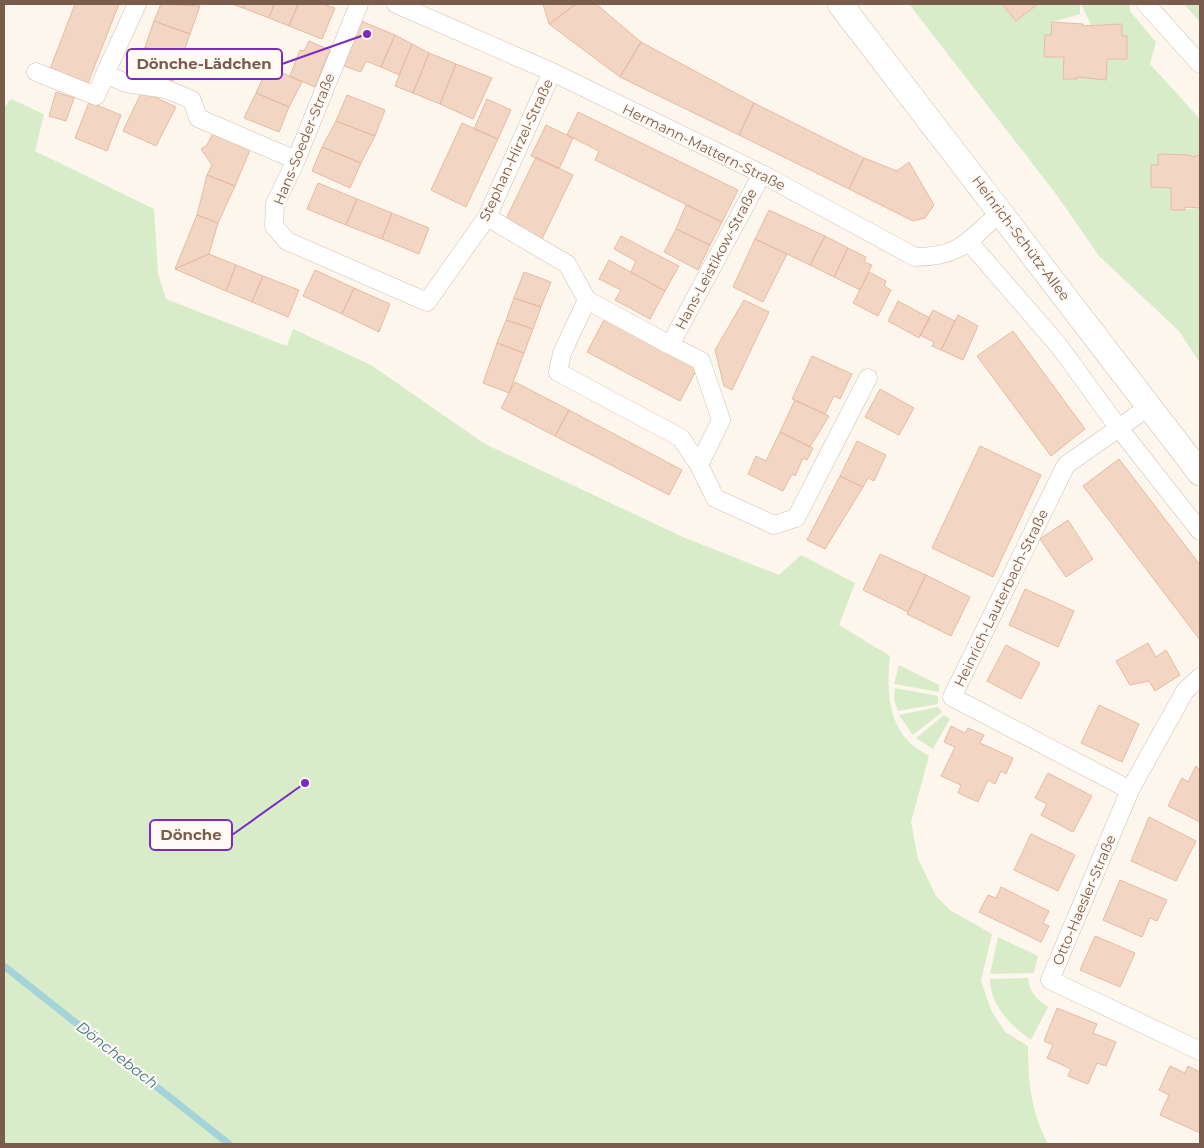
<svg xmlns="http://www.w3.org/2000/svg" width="1204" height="1148" viewBox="0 0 1204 1148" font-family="Montserrat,sans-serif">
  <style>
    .green { fill: #d8ecc9 }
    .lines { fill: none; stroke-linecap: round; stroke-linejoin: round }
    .stream { stroke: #a5d3da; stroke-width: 7 }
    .building { fill: #f3d5c3; stroke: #e6bba3 }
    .street-casing { stroke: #d1beb0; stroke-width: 19 }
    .secondary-casing { stroke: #d6c0b0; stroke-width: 26 }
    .street { stroke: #fff; stroke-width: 18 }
    .secondary { stroke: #fff; stroke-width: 25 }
    .labels { text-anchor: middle; stroke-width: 4.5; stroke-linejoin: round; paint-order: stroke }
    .street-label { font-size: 14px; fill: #7a5c4d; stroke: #fffaf3 }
    .water-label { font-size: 15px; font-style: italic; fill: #437c86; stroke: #fffaf3 }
    .leader { fill: none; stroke: #7b2cbf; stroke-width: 2 }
    .callout-dot { fill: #7b2cbf; stroke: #fffaf3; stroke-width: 2 }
    .callout { fill: #fffaf3; stroke: #7b2cbf; stroke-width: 2 }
    .callout-label { font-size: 15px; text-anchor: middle; font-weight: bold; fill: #7a5c4d }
  </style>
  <rect width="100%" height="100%" fill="#fdf6ec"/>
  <path class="green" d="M909,4H1002L1016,21L1038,4H1080V14L1052,22L1051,35H1045L1044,57H1064V79H1077V77L1106,80L1107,59H1127V37L1122,36V24L1091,25L1081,4H1130V11L1156,42L1150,64L1200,119V155L1193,157L1189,155L1159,154L1158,165L1151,187L1171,188V210L1200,208V363L1179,331L1099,256L1056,194Z
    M1184,4H1200V22Z
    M11,99L44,114L35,151L154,209L158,274L166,299L287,346L293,329L371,365L485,444L683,537L779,575L801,555L855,583L839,625L890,656C887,686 887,719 909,742C915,748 923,752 929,756L911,822L918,859L936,896L950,910L992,934L981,981L991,1010L1005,1032L1028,1046C1028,1083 1031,1111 1048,1144H4V108Z
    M899,665L939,685V692L894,684Z
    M895,688L938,696V704L898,711L894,700Z
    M938,707L942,712L913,735L899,715Z
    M944,715L950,719L933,749L916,738Z
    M998,937L1038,956L1034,973L990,974Z
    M1028,978C1029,992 1037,999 1048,1007L1031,1040C1011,1026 990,1005 990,979Z"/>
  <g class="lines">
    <path class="stream" d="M4,966L229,1144"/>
  </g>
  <path class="building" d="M75,4H119L88,83L50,69Z
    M161,4L200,6L190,34L154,21Z
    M232,4H245L243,8Z
    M245,4H274L269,18L243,8Z
    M274,4H298L289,26L269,18Z
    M298,4H323L335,8L322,39L289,26Z
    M543,4H575V5L549,24Z
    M596,4L641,42L620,77L549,24L576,4Z
    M1002,4H1038L1016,21Z
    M154,21L190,34L181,60L145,47Z
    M361,21L395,35L381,67L366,61L361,72L344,66Z
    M1052,22L1083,24V26L1122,24V36H1127V59H1107L1106,80L1077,77V79H1063L1064,57H1044L1045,35H1051Z
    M395,35L412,44L399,75L381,67Z
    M309,41L330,50L315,87L290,76L300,50L304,51Z
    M641,42L754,103L739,135L620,77Z
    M412,44L429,53L413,93L395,86Z
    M145,47L181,60L173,81L137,68Z
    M429,53L456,64L440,104L413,93Z
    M456,64L492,78L473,119L440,104Z
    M268,66L302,82L289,107L256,93Z
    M142,91L176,107L156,146L123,131Z
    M56,92L74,98L66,121L49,116Z
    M256,93L289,107L279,132L244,118Z
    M347,95L385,110L375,136L336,121Z
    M487,99L511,110L498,139L474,129Z
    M89,102L121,115L107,151L75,138Z
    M754,103L864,158L849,189L739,135Z
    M578,112L738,190L722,222L595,160L599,151L567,135Z
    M336,121L375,136L361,163L322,147Z
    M462,123L498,139L466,207L431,190Z
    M546,125L573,138L559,169L531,156Z
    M213,133L250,150L235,186L207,175L212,165L201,149L207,145Z
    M322,147L361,163L350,188L312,171Z
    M1158,154L1189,155L1193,157L1200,155V210V208L1185,207V210H1171V188L1151,187V165H1158Z
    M536,157L573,175L541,241L504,223Z
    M864,158L897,171L909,162L934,205L925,218L913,221L849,189Z
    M207,175L235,186L218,223L197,215Z
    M318,183L357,199L346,225L307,209Z
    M357,199L392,213L382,239L346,225Z
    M686,205L722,222L710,245L676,229Z
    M769,210L825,236L810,265L755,239Z
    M392,213L429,228L419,254L382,239Z
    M197,215L218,223L209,254L175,269Z
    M676,229L710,245L698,270L664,252Z
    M621,236L679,266L665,291L631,272L636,261L614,249Z
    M825,236L848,248L834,277L810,265Z
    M755,239L787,254L763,302L733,287Z
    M848,248L866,257L864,262L872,265L860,290L834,277Z
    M209,254L236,265L226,291L175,269Z
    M609,260L665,291L650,319L615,300L621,290L599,279Z
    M236,265L263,276L252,302L226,291Z
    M315,270L354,288L342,314L303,296Z
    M524,272L551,282L541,307L514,298Z
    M869,272L886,281L884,286L891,290L878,316L853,303Z
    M263,276L299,290L288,317L252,302Z
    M354,288L390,304L379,332L342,314Z
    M514,298L541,307L533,329L506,320Z
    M744,300L769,312L732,390L724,386L715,350Z
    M898,301L930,318L919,338L888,321Z
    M933,310L955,321L941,350L932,346L934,342L920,335Z
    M958,315L978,326L963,360L941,350Z
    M605,318L698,367L680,401L587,352Z
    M506,320L533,329L524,353L497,343Z
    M1013,331L1085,429L1051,456L977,356Z
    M497,343L524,353L509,393L483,383Z
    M812,356L852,374L840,399L834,396L825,414L792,399Z
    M515,382L569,410L555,436L501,408Z
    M880,389L914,408L899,435L865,417Z
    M795,400L829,416L810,447L780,432Z
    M569,410L682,470L669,495L555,436Z
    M780,432L813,448L807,460L803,458L795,476L792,474L783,491L748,474L756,456L766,461Z
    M857,441L886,455L874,481L868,478L863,487L840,476Z
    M980,446L1041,475L993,577L932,548Z
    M1119,459L1200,565V640L1083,486Z
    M840,476L863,487L825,549L807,540Z
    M1068,520L1093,559L1066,577L1040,539Z
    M880,554L926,575L908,612L863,590Z
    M926,575L970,597L951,636L907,614Z
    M1025,589L1074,611L1058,647L1009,625Z
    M1148,643L1156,657L1166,650L1180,675L1155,691L1149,681L1130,685L1116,661Z
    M1006,645L1040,663L1021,699L987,681Z
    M1099,705L1139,724L1122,762L1081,743Z
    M951,726L965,733L968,728L984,735L980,743L1013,758L1006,774L1001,771L995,784L988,780L978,802L958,793L961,785L941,776L955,747L944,742Z
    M1196,766L1200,770V822L1168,806L1182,778L1188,782Z
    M1048,773L1092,796L1073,832L1041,815L1047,804L1035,798Z
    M1149,817L1196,841L1176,881L1131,861Z
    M1031,834L1075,855L1058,891L1014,870Z
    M1120,880L1167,900L1157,921L1150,918L1142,937L1103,920Z
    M1001,887L1049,911L1043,923L1049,926L1041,942L979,912L988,895L996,898Z
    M1095,936L1135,953L1120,987L1080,970Z
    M1057,1008L1097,1024L1093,1033L1116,1042L1106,1066L1097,1063L1088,1084L1068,1076L1071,1069L1047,1058L1053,1045L1044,1041Z
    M1170,1066L1185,1073L1188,1066L1200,1072V1133L1160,1115L1169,1095L1159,1090Z"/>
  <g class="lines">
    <g class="street-casing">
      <path id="street" d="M137,4L105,74L126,83L166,89L192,100L198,118L296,160
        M359,4L296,160L275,204L274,226L287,241L427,302L487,217L552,72
        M396,4L552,72L762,174L915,257C962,257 968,240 1001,212
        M1146,4L1200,64
        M36,72L96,96L105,74
        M487,217L567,264L587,300L670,345
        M969,242L1059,346L1118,427L1200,531
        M587,300L562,353L558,372L681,438L699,465L721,420L701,361L670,345L762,174
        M699,465L715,498L774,525L796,518L868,378
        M1200,677L1185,691L1130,790L1050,980L1200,1051
        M1130,790L952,697L1066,465L1150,406"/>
    </g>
    <g class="secondary-casing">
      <path id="secondary" d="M840,4L1200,473"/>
    </g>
    <use href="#street" class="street"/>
    <use href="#secondary" class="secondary"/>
  </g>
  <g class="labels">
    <g class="street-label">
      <text transform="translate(304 139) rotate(-68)" y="5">Hans-Soeder-Straße</text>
      <text transform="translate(704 147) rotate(26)" y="5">Hermann-Mattern-Straße</text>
      <text transform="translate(516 150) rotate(-65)" y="5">Stephan-Hirzel-Straße</text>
      <text transform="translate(1021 238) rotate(53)" y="5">Heinrich-Schütz-Allee</text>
      <text transform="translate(716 259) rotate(-62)" y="5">Hans-Leistikow-Straße</text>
      <text transform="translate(1001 598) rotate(-64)" y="5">Heinrich-Lauterbach-Straße</text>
      <text transform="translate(1084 900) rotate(-67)" y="5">Otto-Haesler-Straße</text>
    </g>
    <g class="water-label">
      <text transform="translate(117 1055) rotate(38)" y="5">Dönchebach</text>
    </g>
  </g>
  <path class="leader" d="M367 34L282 64M305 783L232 835"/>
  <g class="callout-dot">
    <circle cx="367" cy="34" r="5"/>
    <circle cx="305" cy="783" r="5"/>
  </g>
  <g class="callout">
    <rect x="127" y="49" width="155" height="30" rx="5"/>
    <rect x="150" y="820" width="82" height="30" rx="5"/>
  </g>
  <g class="callout-label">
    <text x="204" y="69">Dönche-Lädchen</text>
    <text x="191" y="840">Dönche</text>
  </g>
  <rect width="1204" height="1148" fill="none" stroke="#7a5c4d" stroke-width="10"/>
</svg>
